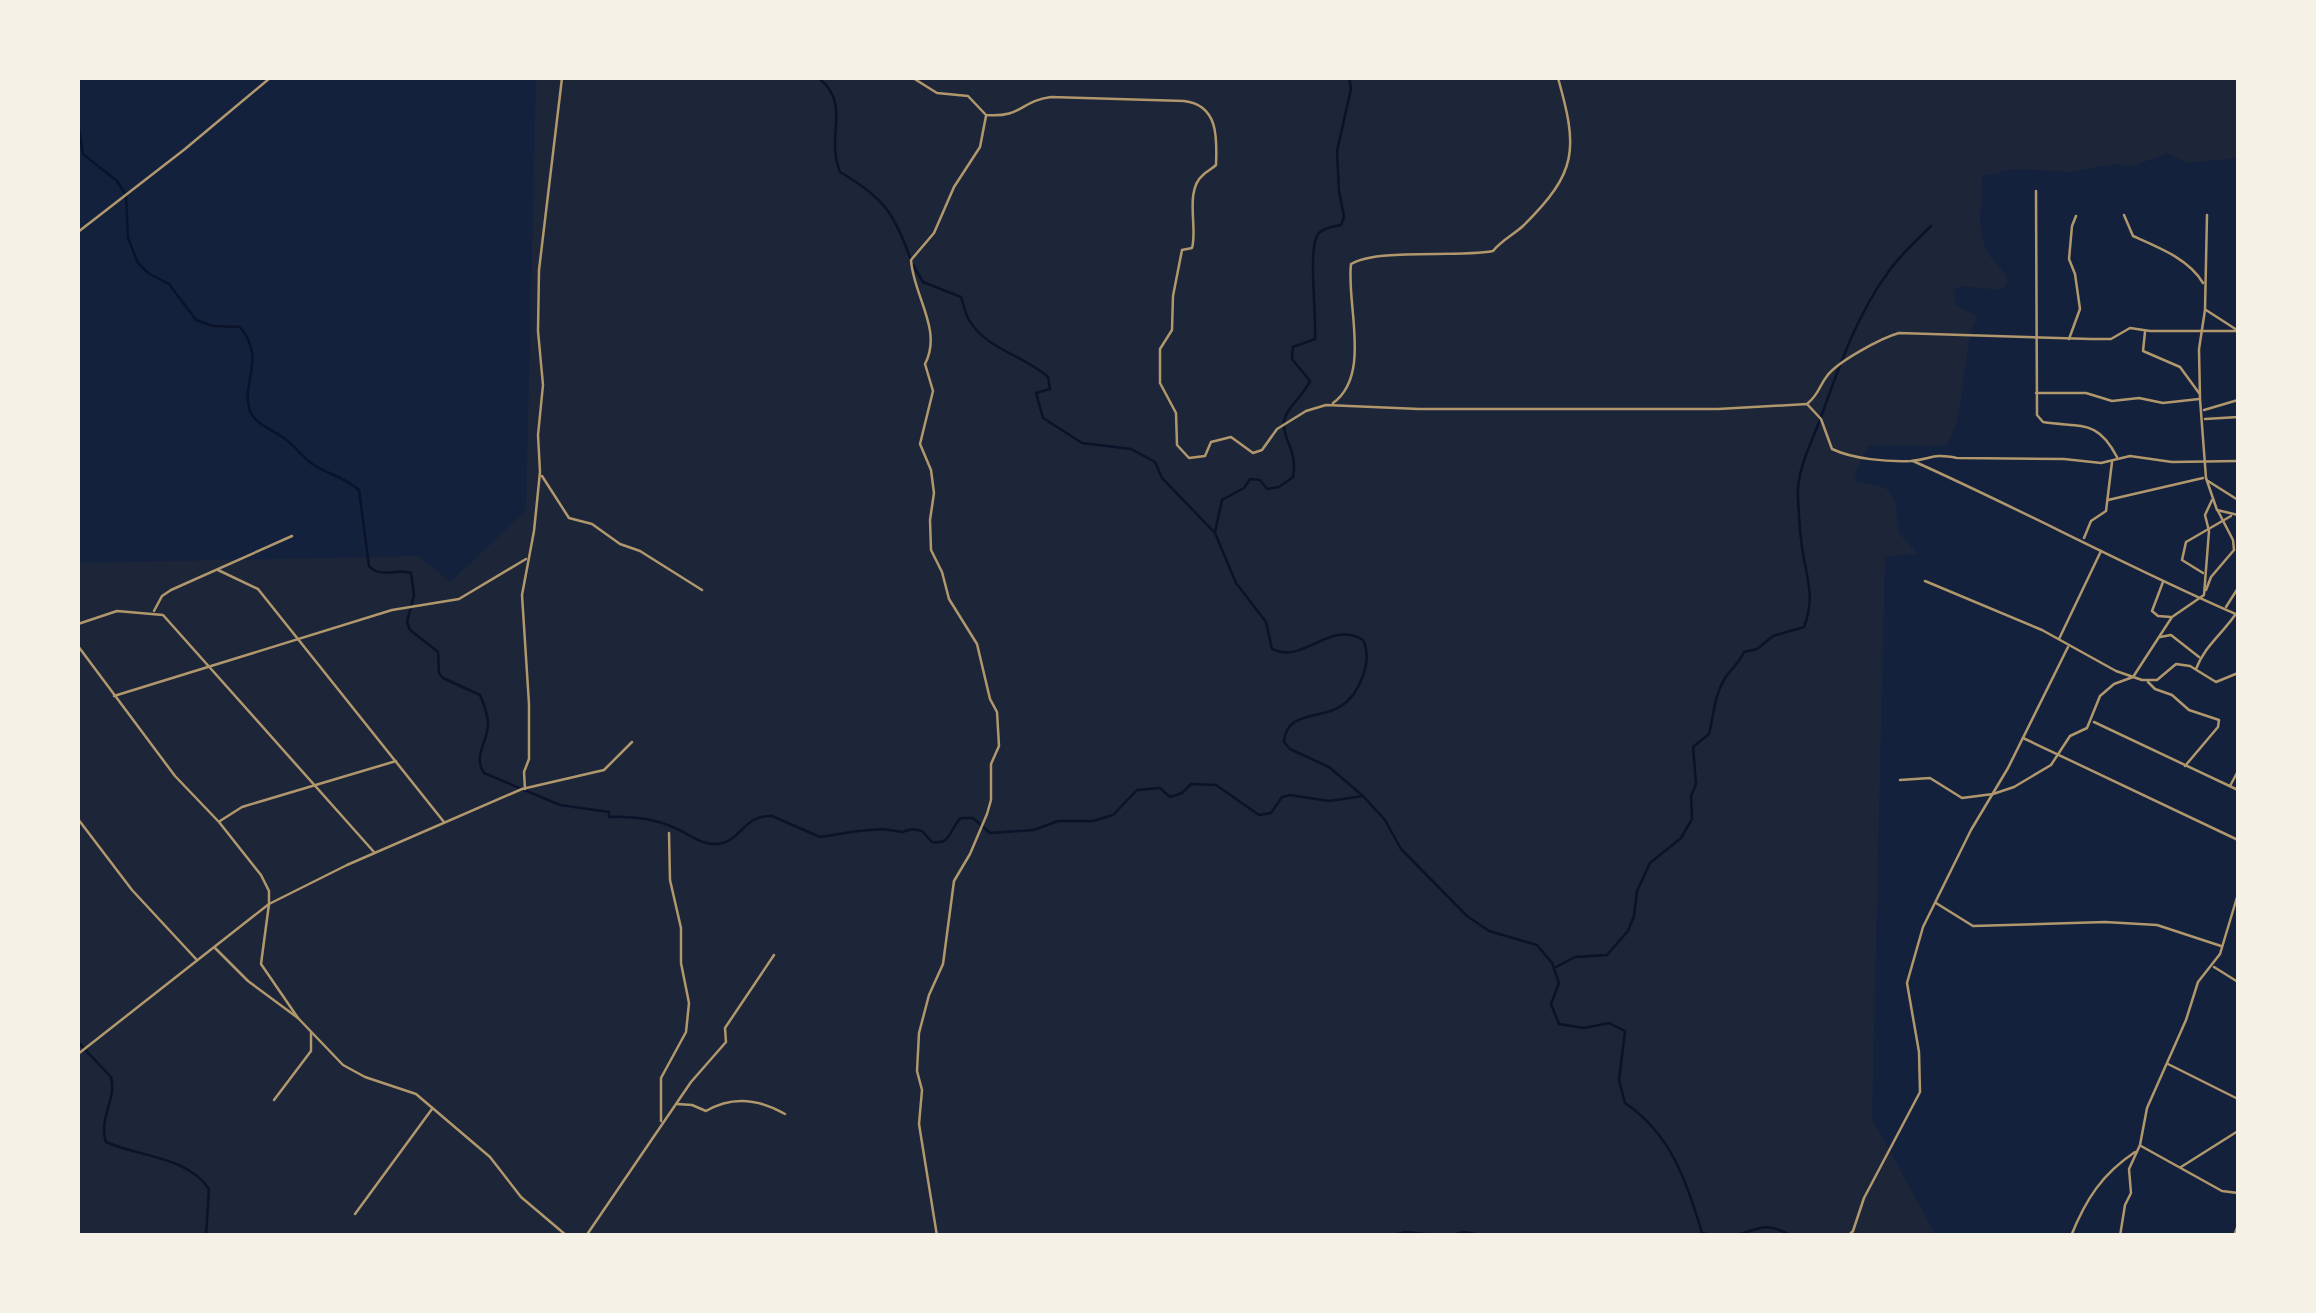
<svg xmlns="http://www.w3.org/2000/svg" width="2316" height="1313" viewBox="0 0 2316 1313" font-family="'Source Sans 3',sans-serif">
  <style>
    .green { fill: #1d2539 }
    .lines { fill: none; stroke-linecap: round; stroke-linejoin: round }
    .stream { stroke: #0b132b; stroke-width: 2.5 }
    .minor { stroke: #b1986c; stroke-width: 2.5 }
  </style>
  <rect width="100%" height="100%" fill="#14213d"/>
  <path class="green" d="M536,78H2238V158L2187,163L2168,153L2130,167L2114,164L2070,172L2015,169L1982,176C1983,202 1974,233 1990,256C1997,266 2004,269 2008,282L2001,290L1962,286L1954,290L1956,305L1977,316C1959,358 1969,409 1946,446L1868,445C1864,458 1855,468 1855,481L1886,488L1895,501L1899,533L1918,554L1885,556L1872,1119L1936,1235H78V563L419,556L450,582L526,511Z"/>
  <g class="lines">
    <g class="stream">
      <path d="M819,78C852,106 825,134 840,172C881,196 894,211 910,258"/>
      <path d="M78,122L83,154L117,181L126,195L128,238L138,263L148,273L169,284L196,320L213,326L240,327C267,359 240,383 250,411C255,424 271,429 281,436C293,443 300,455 311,463C326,474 345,477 359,490L369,566C381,579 396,568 411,573L414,595L407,622L410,630L438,652L439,673L443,678L480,695C484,704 487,713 488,722C489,742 472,755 484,773L560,805L609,812V817C630,816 652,818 673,827C688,833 700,845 717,844C742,842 742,815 772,816L820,837L858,831L883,829L902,832L913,829L922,831L932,842C952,845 949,829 961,818H973L990,833L1034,830L1058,821H1093L1113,815L1137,790L1160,788L1170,797L1182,793L1191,784L1216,785L1259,815L1271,813L1282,797L1290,795L1329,801L1363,796"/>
      <path d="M913,265L923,282L961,297C964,305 965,313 969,320C987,350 1024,355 1048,377L1050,389L1036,393L1043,418L1082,443L1131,449L1155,462L1162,478L1215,533L1236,583L1266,622L1272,649C1303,665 1330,619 1363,640C1373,660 1360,694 1341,706C1321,720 1286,710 1284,742L1290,749L1329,767L1363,796L1385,820L1401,849L1467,916L1489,931L1537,945L1552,963L1559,983L1551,1004L1559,1024L1584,1028L1609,1023L1625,1031L1619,1080L1625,1103C1671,1134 1687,1182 1702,1233L1716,1236"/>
      <path d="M1215,532L1222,500L1244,488L1250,479L1260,480L1267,489L1279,487L1293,477C1298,449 1282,440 1284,422C1286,408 1304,395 1310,381L1292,359L1293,347L1315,339C1317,317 1307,245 1319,233C1325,227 1334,227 1341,225L1344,217L1339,191L1337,151L1351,89L1349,78"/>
      <path d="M1556,967L1575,957L1607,955L1628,931L1634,916L1637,891L1650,863L1681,838L1692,819L1691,796L1696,784L1693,747L1709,734C1714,714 1714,696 1725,678C1732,668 1739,663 1744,652L1757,649L1773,636L1804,627C1814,601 1809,585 1804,559C1800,540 1799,518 1798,498C1796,470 1812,442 1821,417C1839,367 1857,314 1889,271C1901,254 1917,240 1931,226"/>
      <path d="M78,1042L111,1077C117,1100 98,1118 106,1142C139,1157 187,1156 209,1189L206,1236"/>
      <path d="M1390,1236L1405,1232L1445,1236"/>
      <path d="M1449,1236L1464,1232L1486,1236"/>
      <path d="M1735,1236C1760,1228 1767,1221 1791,1236"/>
    </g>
    <g class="minor">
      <path d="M913,78L937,93L968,96L986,115C1022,118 1020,101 1051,97L1184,101C1219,105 1217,139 1216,165C1212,169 1207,171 1203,175C1184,191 1198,228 1192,248L1182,250L1173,296L1172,330L1160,349V383L1176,413L1177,445L1189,458L1205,456L1211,442L1231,437L1253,453L1262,450L1277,429L1306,411L1326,405L1419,409H1718L1807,404L1821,419L1832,449C1853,459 1887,462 1911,461C1933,459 1931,453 1957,458L2064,459L2101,463L2130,456L2172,462L2238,461"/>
      <path d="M1096,78H1176"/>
      <path d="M2036,191L2037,415L2043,422C2080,428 2097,418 2117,457"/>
      <path d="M2124,215L2133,236C2158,247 2189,259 2203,283"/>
      <path d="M2207,215L2205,310L2199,349L2200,399L2206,478L2217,510L2238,515"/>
      <path d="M78,232L185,149L270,78"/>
      <path d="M2206,310L2237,330"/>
      <path d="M2145,332L2143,351L2180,367L2199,393"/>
      <path d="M2069,339L2080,309L2075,274L2069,259L2072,226L2076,216"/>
      <path d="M2036,393H2086L2112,401L2139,398L2163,403L2199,399"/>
      <path d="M1333,403C1372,375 1346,304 1351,264C1377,248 1456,258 1493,251C1502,240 1513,235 1523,226C1578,172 1578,149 1558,78"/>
      <path d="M1808,403C1819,394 1819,386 1827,376C1837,362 1881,338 1899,333L2091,339H2111L2130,328L2150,331H2238"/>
      <path d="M2204,410L2238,400"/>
      <path d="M2205,419L2238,417"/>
      <path d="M1913,461C2023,510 2129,568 2238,615"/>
      <path d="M542,476L569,518L592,524L620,544L640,551L702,590"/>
      <path d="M2208,481L2238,500"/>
      <path d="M2108,500L2203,478"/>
      <path d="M2084,538L2091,521L2106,511L2112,462"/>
      <path d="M218,570L258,589L444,822"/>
      <path d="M2203,573L2182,560L2186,542L2231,516"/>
      <path d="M1925,581L2042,630L2116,671L2142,680H2157L2176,664L2190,666L2216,682L2238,673"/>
      <path d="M2163,582L2152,611L2158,616L2171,617"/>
      <path d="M2206,590L2211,577L2234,550L2233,540L2218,511"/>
      <path d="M2226,607L2238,588"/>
      <path d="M154,611L162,596L171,590L292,536"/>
      <path d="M78,624L117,611L163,615L374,852"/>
      <path d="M2160,637L2171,635L2199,657"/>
      <path d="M2059,639L2101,551"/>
      <path d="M78,646L175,776L219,822L261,875L269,891V904L78,1054"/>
      <path d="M2196,669C2204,647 2222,634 2235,615"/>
      <path d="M2148,682L2155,689L2172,695L2189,710L2219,720L2218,727L2185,766"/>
      <path d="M114,696L392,610L459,599L526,559"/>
      <path d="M2094,722L2238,790"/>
      <path d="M2023,738L2238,840"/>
      <path d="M1900,780L1930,778L1962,798L1993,794L2014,787L2051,765L2070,736L2087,728L2100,696L2114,684L2133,677L2172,617L2204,595L2209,531L2205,515L2212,500"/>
      <path d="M2230,786L2238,771"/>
      <path d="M525,789L524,772L529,759V704L522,595L534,531L540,472L538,435L543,385L538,331L539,270L562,78"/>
      <path d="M78,819L132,890L196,959"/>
      <path d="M220,821L242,807L396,761"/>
      <path d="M1936,903L1973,926L2105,922L2157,925L2221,946"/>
      <path d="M215,948L248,981L298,1018L343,1065L365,1077L416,1094L490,1157L521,1197L567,1236"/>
      <path d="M2214,967L2238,982"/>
      <path d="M298,1018L261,964L269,904L347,865L522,789L604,770L632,742"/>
      <path d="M2168,1064L2238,1099"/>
      <path d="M274,1100L311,1051V1033"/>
      <path d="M677,1104L692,1105L706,1111C733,1095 759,1099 785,1114"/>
      <path d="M661,1121V1078L686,1032L689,1003L681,963V928L670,880L669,833"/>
      <path d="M2141,1146L2222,1191L2238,1193"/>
      <path d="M2181,1167L2238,1131"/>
      <path d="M355,1214L432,1109"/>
      <path d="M586,1236L691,1082L726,1042L725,1028L774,955"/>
      <path d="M937,1236L919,1124L922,1090L917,1071L919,1033L929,995L943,964L954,881L970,854L987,814L991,800V764L999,746L997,712L990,699L977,644L949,599L942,572L931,550L930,520L934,493L931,470L920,444L933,391L925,364C943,330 913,295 911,260L934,233L954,187L980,147L986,116"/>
      <path d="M1848,1236L1853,1231L1864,1198L1920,1092L1919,1052L1907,983L1923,927L1971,830L2008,768L2068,647"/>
      <path d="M2071,1236C2086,1199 2102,1174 2135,1152"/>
      <path d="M2120,1236L2125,1205L2131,1193L2129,1169L2140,1145L2147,1108L2186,1020L2198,982L2220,954L2238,894"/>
      <path d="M2234,1236L2238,1225"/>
    </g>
  </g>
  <rect width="2316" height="1313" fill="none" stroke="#f6f1e7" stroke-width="160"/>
</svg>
